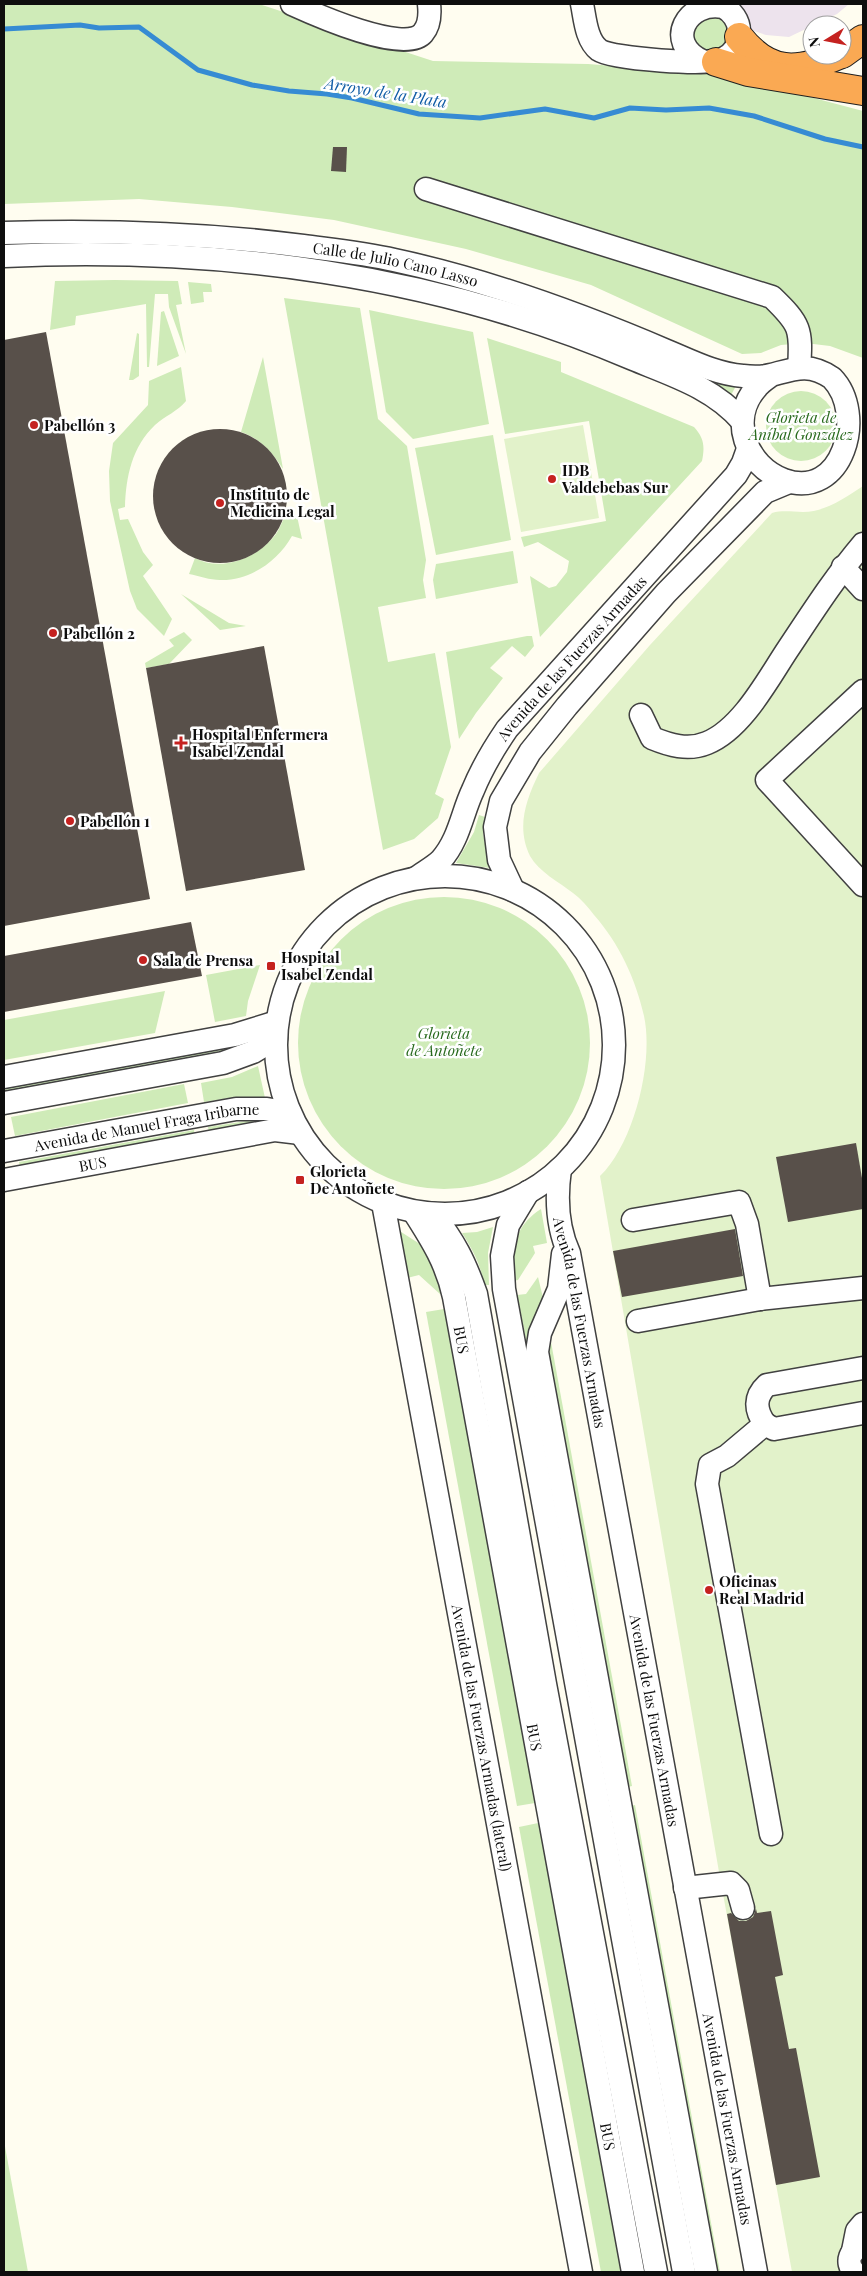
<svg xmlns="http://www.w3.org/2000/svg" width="867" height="2276" viewBox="0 0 867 2276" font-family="'Playfair Display',serif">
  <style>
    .industrial { fill: #ede3ed }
    .green { fill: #cfebb8 }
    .pitch { fill: #e2f2ca }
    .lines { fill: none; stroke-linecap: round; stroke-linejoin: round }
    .stream { stroke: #368bd3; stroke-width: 5 }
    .building { fill: #58504a }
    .minor-casing { stroke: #414141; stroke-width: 25 }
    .highway-casing { stroke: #1f1f1f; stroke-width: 30 }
    .minor { stroke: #fff; stroke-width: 22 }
    .highway { stroke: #faa953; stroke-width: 28 }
    .poi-dot { fill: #c52220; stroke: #fff; stroke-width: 2 }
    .labels { text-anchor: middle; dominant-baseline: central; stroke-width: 5; stroke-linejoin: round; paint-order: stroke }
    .street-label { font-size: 15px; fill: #0e0e0e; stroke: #fff }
    .park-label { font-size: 15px; font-style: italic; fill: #27691c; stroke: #fff }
    .poi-label { font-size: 15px; font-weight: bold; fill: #0e0e0e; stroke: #fff; text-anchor: start }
    .water-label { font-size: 16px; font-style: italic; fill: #125da6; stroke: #fff }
  </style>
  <rect width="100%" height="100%" fill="#fffdf0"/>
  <path class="industrial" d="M733,4H849L837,14L789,37L766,35L751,30L739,7Z"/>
  <g class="green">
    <path d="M4,4H259L433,61L588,64L727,75L863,111V358L830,346L805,343L781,345L761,353L742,354L591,285L466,249L334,220L232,207L139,199L4,204Z"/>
    <path d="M701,14L725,18L730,37L723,48L704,51L693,43L692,24Z"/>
    <path d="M115,280L178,281L182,304L176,305L186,354L169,307L168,294H155L149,367H147L146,304L76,316L75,325L50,330L55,281Z"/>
    <path d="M188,282L211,284L212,292H203L204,302L191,304Z"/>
    <path d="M284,298L360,308L378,419L407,446L426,560L423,580L426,598L378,607L388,662L435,653L451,747L435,794L444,799L438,818L414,839L383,850Z"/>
    <path d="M369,310L473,332L489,424L413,439L386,412Z"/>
    <path d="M164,311L179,356L157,366L161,312Z"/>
    <path d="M137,333L139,334V376L133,380H129Z"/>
    <path d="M487,338L561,362V372L694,427C704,438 705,446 702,461L540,637L530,576L549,588L556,586L567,572L569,561L538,542L524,547L521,537L606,521L589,421L505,434Z"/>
    <path d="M263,357L283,469C272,452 261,439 241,432Z"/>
    <path d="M181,367L186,401C178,411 165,416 155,425C132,447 126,476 125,507L118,509L120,520L128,519L143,552L153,565L143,576L172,619L164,636L137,609L130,591L110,501L109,471L113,443L148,405L149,381Z"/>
    <path d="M683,368L737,384L730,397Z"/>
    <circle cx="801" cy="426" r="35"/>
    <path d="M493,435L511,540L436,555L415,448Z"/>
    <path d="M286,513L297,516L302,539L292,536C278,561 250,581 220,580C210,580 199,576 189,574L195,558C222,573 259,557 276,534C280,528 283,520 286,513Z"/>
    <path d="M513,551L518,583L436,599L433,580L436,564Z"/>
    <path d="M181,594L229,623L246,626L220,630Z"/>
    <path d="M184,632L192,640L169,664L146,668L145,663L174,646L169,640Z"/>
    <path d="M527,636H532L534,646L525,657L512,646L490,668L503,678L476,713L459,739L446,652Z"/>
    <path d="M479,815L485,817L483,834L490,868L456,863L474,832Z"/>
    <circle cx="444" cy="1043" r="146"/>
    <path d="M260,965L248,1001L246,1016L215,1022L206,975Z"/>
    <path d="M165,991L155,1033L4,1060V1020Z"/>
    <path d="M255,1035L232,1049L6,1091L4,1082Z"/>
    <path d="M258,1066L265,1098L236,1097L204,1102L201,1083L232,1077Z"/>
    <path d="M184,1084L188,1103L15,1136L11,1117Z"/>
    <path d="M253,1120L272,1125L210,1137L208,1127Z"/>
    <path d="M194,1130L195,1139L21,1172L19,1162Z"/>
    <path d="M541,1209L547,1243L533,1246L535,1253L518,1280L514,1281C510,1252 514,1226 541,1209Z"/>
    <path d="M493,1227L488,1253L489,1285H484C481,1265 473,1250 462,1233L477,1232Z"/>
    <path d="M398,1230L423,1246L446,1293L440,1294L419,1275L407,1278Z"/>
    <path d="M538,1277L545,1306L529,1355L517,1295L526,1294Z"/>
    <path d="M450,1308L541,1802L517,1806L426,1312Z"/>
    <path d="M549,1331L632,1786L623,1788L542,1345Z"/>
    <path d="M635,1805L720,2272H711L626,1807Z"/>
    <path d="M543,1822L626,2272H601L519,1827Z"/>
    <path d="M4,2141L28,2272H4Z"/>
  </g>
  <g class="pitch">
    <path d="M583,425L599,518L521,532L504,439Z"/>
    <path d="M863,486V2272H792L719,1872L600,1176C634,1143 654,1062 644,1016C636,980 619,943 594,915C588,907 581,899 573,893C559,882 539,872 530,856C516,827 526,800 539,773L650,645L772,513C783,510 792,512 803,512C825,512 845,498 863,486Z"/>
  </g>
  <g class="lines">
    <path class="stream" d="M4,29L80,25L99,28L139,27L198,70L252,85L289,91L327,94L352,98L419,114L480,118L545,109L594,118L630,108L666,110L709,108L754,116L825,139L863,147"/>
  </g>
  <g class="building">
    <path d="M333,147H347L346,172L331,171Z"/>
    <path d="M46,332L150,899L4,926V340Z"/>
    <circle cx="220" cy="496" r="67"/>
    <path d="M264,646L305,870L186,891L146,668Z"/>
    <path d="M191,922L202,976L4,1012V956Z"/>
    <path d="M856,1143L863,1184V1209L788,1222L776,1157Z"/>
    <path d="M735,1229L743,1276L622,1297L613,1251Z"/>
    <path d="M756,1909L757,1913L771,1911L783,1975L775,1977L789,2049L796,2048L820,2177L776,2185L727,1914L731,1913L739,1921H746L753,1917Z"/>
  </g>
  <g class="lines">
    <defs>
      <g id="minor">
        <path d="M292,4C314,14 405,55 423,33C430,25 430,13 429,4"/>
        <path d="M582,4C585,18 586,40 599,50C612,59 709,66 723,59C734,54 740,43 739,31C739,21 732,11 723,7C688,0 663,42 702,61"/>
        <path d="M426,189L772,297C800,324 802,329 799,368"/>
        <path id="s1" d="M4,233C104,230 203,233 303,246C333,250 364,253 394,260C488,280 578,313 667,351C691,361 716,374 743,376C751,377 763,377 771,375C794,369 809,362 832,378C867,414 843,501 784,480C746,466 728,419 757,387C760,383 766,379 770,376"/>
        <path d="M4,256C217,246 435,274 633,359C672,375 714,388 742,421"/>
        <path d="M843,567L863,589"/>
        <path d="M863,691L767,780L863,885"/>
        <path d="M641,715L652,738C669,745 688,751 707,743C742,729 768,679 788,649C812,613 835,577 863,544"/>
        <circle cx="445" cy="1045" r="169"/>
        <path id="s2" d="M416,878C424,872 434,867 441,860C459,840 462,813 473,790C482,768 494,748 507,729L736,475L743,463L748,449"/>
        <path d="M513,890L499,860L495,827L501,801L530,752L567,706L666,593L765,492L789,482"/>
        <path d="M4,1077L235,1035L277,1022"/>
        <path d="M4,1103L223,1063L253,1052L276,1038"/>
        <path id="s3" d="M4,1151L236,1109H267L290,1113"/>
        <path id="s4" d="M560,1169C556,1197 557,1227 569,1253L756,2272"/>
        <path id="s5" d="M4,1180L275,1130L300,1133"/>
        <path d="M528,1192L508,1225L502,1256L504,1289L684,2272"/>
        <path id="s6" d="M383,1203L581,2272"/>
        <path id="s7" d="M414,1212C432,1240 447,1264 454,1297L633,2272"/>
        <path d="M433,1214C455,1243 464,1260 476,1294L545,1684L656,2272"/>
        <path d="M633,1220L739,1202L747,1224L760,1299L863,1288"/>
        <path d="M563,1254L559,1289L540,1333L537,1352L706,2272"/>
        <path d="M638,1321L760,1299"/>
        <path d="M765,1424C755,1410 754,1397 767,1385L863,1368"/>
        <path d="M771,1834L707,1484L710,1465L727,1456L765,1424L774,1429L863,1413"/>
        <path d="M685,1888L731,1883L738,1890L743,1908"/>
        <path d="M853,2251L857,2231L863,2224"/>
        <path d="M854,2272C845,2262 850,2249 863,2247"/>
      </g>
      <g id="highway">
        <path d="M739,37C769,75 797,73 839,55"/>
        <path d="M842,54L863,39"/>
        <path d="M716,62L748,72L863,91"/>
      </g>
    </defs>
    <use href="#minor" class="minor-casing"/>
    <use href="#highway" class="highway-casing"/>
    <use href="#minor" class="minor"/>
    <use href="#highway" class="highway"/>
  </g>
  <g class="poi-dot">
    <circle cx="34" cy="425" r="5"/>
    <circle cx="552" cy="479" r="5"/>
    <circle cx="220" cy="503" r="5"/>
    <circle cx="53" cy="633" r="5"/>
    <path d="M178.5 735.5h5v5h5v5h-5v5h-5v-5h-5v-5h5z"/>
    <circle cx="70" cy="821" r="5"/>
    <circle cx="143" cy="960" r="5"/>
    <rect x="266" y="961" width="10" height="10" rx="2.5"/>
    <rect x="295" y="1175" width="10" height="10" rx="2.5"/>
    <circle cx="709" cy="1590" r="5"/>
  </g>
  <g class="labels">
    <g class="street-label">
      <text stroke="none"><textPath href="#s1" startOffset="394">Calle de Julio Cano Lasso</textPath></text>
      <text stroke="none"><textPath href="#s2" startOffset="274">Avenida de las Fuerzas Armadas</textPath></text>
      <text stroke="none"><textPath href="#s3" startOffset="145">Avenida de Manuel Fraga Iribarne</textPath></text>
      <text stroke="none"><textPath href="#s5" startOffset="90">BUS</textPath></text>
      <text stroke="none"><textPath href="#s4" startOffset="156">Avenida de las Fuerzas Armadas</textPath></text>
      <text stroke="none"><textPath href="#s7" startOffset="138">BUS</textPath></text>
      <text stroke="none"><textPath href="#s4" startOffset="561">Avenida de las Fuerzas Armadas</textPath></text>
      <text stroke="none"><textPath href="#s6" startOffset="544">Avenida de las Fuerzas Armadas (lateral)</textPath></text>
      <text stroke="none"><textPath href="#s7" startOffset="542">BUS</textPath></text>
      <text stroke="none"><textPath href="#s4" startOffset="966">Avenida de las Fuerzas Armadas</textPath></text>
      <text stroke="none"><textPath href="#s7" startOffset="948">BUS</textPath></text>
    </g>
    <g class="park-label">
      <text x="801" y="417">Glorieta de<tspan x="801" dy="17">Aníbal González</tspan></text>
      <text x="444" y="1033">Glorieta<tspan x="444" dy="17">de Antoñete</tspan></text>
    </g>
    <g class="poi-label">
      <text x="44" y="425">Pabellón 3</text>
      <text x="562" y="470">IDB<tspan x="562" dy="17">Valdebebas Sur</tspan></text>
      <text x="230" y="494">Instituto de<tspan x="230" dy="17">Medicina Legal</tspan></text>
      <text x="63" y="633">Pabellón 2</text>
      <text x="192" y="734">Hospital Enfermera<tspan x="192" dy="17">Isabel Zendal</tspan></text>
      <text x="80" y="821">Pabellón 1</text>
      <text x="281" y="957">Hospital<tspan x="281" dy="17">Isabel Zendal</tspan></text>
      <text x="153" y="960">Sala de Prensa</text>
      <text x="310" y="1171">Glorieta<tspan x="310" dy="17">De Antoñete</tspan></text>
      <text x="719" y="1581">Oficinas<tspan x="719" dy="17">Real Madrid</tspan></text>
    </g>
    <g class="water-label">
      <text transform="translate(386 92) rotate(9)">Arroyo de la Plata</text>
    </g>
  </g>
  <rect width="867" height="2276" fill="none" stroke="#0e0e0e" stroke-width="10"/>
  <g transform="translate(827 40) rotate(260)"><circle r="24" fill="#ffffff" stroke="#9f9f9f"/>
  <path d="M0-4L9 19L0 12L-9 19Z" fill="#c52220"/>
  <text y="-8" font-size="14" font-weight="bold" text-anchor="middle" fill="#0e0e0e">N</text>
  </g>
</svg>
